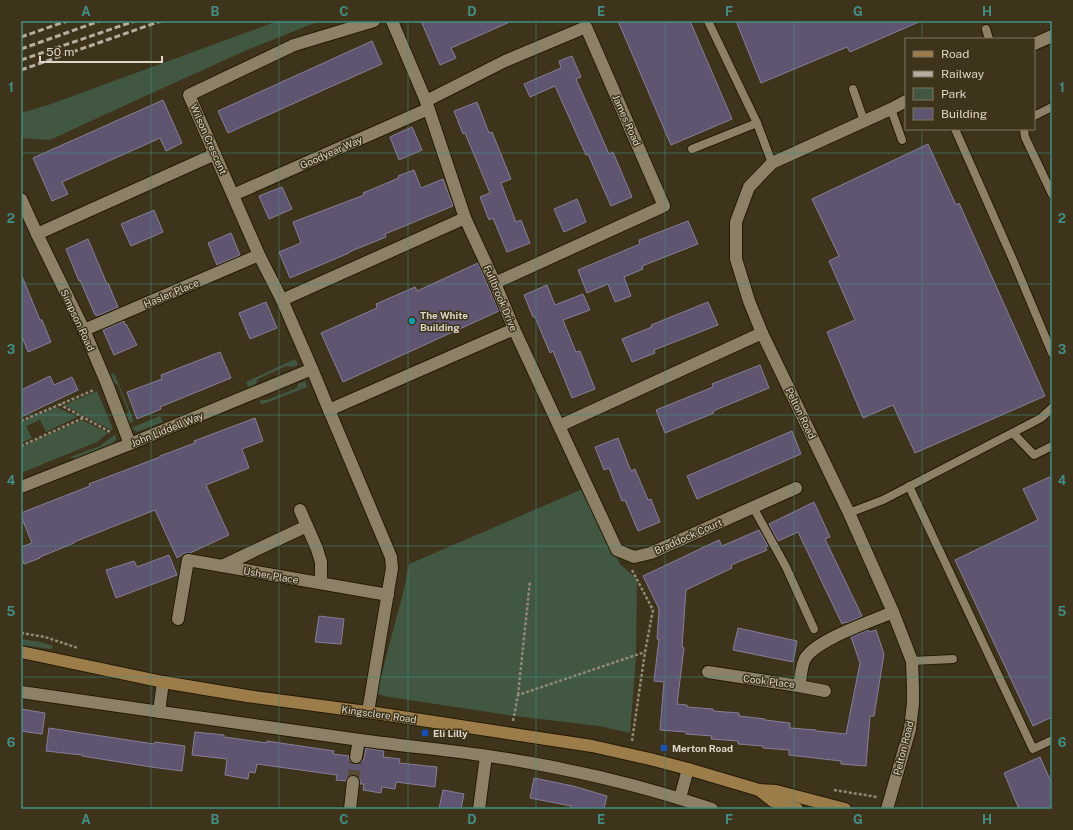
<svg xmlns="http://www.w3.org/2000/svg" width="1073" height="830" viewBox="0 0 1073 830" font-family="'Public Sans',sans-serif">
  <style>
    .green { fill: #415742 }
    .building { fill: #5f5571; stroke: #877e98 }
    .lines { fill: none; stroke-linecap: round; stroke-linejoin: round }
    .street-tunnel { stroke: #564c36; stroke-width: 12; stroke-dasharray: 12 6; stroke-linecap: butt }
    .lane-casing { stroke: #251b04; stroke-width: 10 }
    .street-casing { stroke: #251b04; stroke-width: 14 }
    .secondary-casing { stroke: #251b04; stroke-width: 14 }
    .path { stroke: #918976; stroke-width: 2.5; stroke-dasharray: 3 2; stroke-linecap: butt }
    .lane { stroke: #8c8066; stroke-width: 8 }
    .street { stroke: #8c8066; stroke-width: 12 }
    .secondary { stroke: #9c7d4a; stroke-width: 12 }
    .rail { stroke: #b5ae9e; stroke-width: 3; stroke-dasharray: 6 3; stroke-linecap: butt }
    .grid { fill: none; stroke: #428e85; stroke-width: 1; stroke-opacity: 0.55 }
    .culture-dot { fill: #0f9aa8; stroke: #3e341c; stroke-width: 1.5 }
    .transit-dot { fill: #1a4fb4; stroke: #3e341c; stroke-width: 1.5 }
    .labels { text-anchor: middle; dominant-baseline: central; stroke-width: 3; stroke-linejoin: round; paint-order: stroke }
    .street-label { font-size: 10px; fill: #ddd6c9; stroke: #3e341c }
    .poi-label { font-size: 10px; font-weight: bold; fill: #ddd6c9; stroke: #3e341c; text-anchor: start }
    .neatline { fill: none; stroke: #428e85; stroke-width: 1.5 }
    .grid-label { font-size: 13px; text-anchor: middle; font-weight: bold; fill: #428e85 }
  </style>
  <rect width="100%" height="100%" fill="#3e341c"/>
  <g class="green">
    <path d="M278,21H321L312,24L247,50L143,97L50,140L21,138V113L48,105Z"/>
    <path d="M295,359L298,365L292,367L286,366L258,379L256,384L248,387L246,382Z"/>
    <path d="M114,373L134,421L128,424L126,419L128,411L118,385L112,382L109,376Z"/>
    <path d="M305,381L307,387L261,405L260,400H267L297,388L298,384Z"/>
    <path d="M97,391L113,429L111,430L64,405Z"/>
    <path d="M57,407L77,417L46,432L40,420L26,426L32,438L21,443V422Z"/>
    <path d="M160,416L163,422L137,432L131,428Z"/>
    <path d="M82,420L108,433L97,442L21,473V447Z"/>
    <path d="M116,435V440L111,445L77,460L70,457L100,446L113,436Z"/>
    <path d="M585,488L620,564L637,579L636,655L630,733L599,726L515,716L383,696V695L377,694L380,680L405,585L409,564Z"/>
    <path d="M21,639L41,642L53,646L51,649L21,645Z"/>
  </g>
  <g class="building">
    <path d="M421,21H512L451,48L456,58L440,65Z"/>
    <path d="M618,21H690L732,119L671,145Z"/>
    <path d="M736,21H921L850,52L847,47L761,83Z"/>
    <path d="M372,41L382,64L339,83L228,133L218,111Z"/>
    <path d="M572,56L581,77L576,79L609,154L613,152L632,197L611,206L588,154L586,155L555,86L530,97L524,84L561,68L559,61Z"/>
    <path d="M163,100L182,143L166,151L160,138L62,182L68,194L52,201L33,158Z"/>
    <path d="M477,102L489,133L492,132L511,179L501,183L516,222L521,220L530,243L507,252L493,218L489,220L480,197L490,193L465,133L463,134L454,111Z"/>
    <path d="M412,127L422,150L399,160L390,137Z"/>
    <path d="M928,144L956,205L959,203L1045,396L915,453L893,405L863,418L827,332L855,320L829,261L839,256L812,199Z"/>
    <path d="M414,170L421,188L443,179L453,206L385,234L386,237L349,252V253L290,278L279,252L301,243L293,222L364,195L363,193L399,178L398,176Z"/>
    <path d="M282,187L292,209L269,219L259,196Z"/>
    <path d="M577,199L586,222L564,232L554,209Z"/>
    <path d="M154,210L163,232L131,246L121,224Z"/>
    <path d="M688,221L698,244L642,266L643,269L624,277L631,296L615,302L608,284L587,293L578,270L640,244L639,240Z"/>
    <path d="M231,233L240,255L217,265L208,243Z"/>
    <path d="M88,239L107,284L108,283L118,307L97,316L96,315H95L80,280L79,281L66,249Z"/>
    <path d="M478,263L499,311L343,382L321,333L377,308L376,304L415,287L417,291Z"/>
    <path d="M21,274L40,320H42L51,342L28,352L21,334Z"/>
    <path d="M547,285L555,305L583,294L590,310L563,320L576,352L580,351L595,389L572,398L553,351L550,353L535,317H533L524,295Z"/>
    <path d="M266,302L277,328L250,339L239,313Z"/>
    <path d="M708,302L718,325L654,350L655,353L632,362L622,339L652,327L651,325Z"/>
    <path d="M124,321L125,325L126,324L137,345L114,355L103,330Z"/>
    <path d="M220,352L231,378L160,407L161,409L137,419L127,392L162,379L161,375Z"/>
    <path d="M760,365L769,388L713,411L714,413L665,433L656,410L713,387L712,384Z"/>
    <path d="M50,376L54,385L72,377L78,390L21,417V390Z"/>
    <path d="M255,418L263,441L242,449L249,468L206,485L229,535L190,553H185L177,558L155,510L74,542V543L40,557V558L24,564L21,556V547L32,543L21,516V513L90,486L89,484L160,457V456L195,443L194,441Z"/>
    <path d="M792,431L801,454L697,499L687,476Z"/>
    <path d="M618,438L631,471L635,469L648,500L651,499L660,522L638,531L625,500L622,501L609,468L604,470L595,447Z"/>
    <path d="M1052,476V717L1033,726L955,560L1038,520L1023,489Z"/>
    <path d="M814,502L830,537L825,539L862,616L847,623L846,622L842,624L798,532L778,541L769,524Z"/>
    <path d="M759,530L768,546L765,547L767,550L731,565L732,568L686,590L682,647L684,648L677,704L687,705V707L713,709V711L739,713V716L765,719V720L790,723V728L816,730V731L846,734L860,663L851,637L868,630L870,632L876,630L884,654L874,716H870L866,766L841,764V761L789,755V750L763,748V746L738,744V741L711,739L712,736L686,734V732L660,730L664,682L654,681L659,639H657L659,609L643,576L719,540L722,546Z"/>
    <path d="M169,555L177,575L116,598L106,570L134,561L137,567Z"/>
    <path d="M319,616L344,619L341,644L315,642Z"/>
    <path d="M738,628L797,641L793,662L733,650Z"/>
    <path d="M21,709L45,713L42,734L21,731Z"/>
    <path d="M49,728L154,744L155,742L185,746L182,771L151,767L82,756V755L46,751Z"/>
    <path d="M195,732L224,735V737L267,743V741L334,751L333,754L349,756V760L351,762L355,764H359L364,759L366,748L384,751L383,757L400,759L399,763L437,767L435,787L396,782L395,789L382,787L381,793L363,790L364,784H360V779L358,776L354,775H350L347,778L346,781L336,780L337,775L257,764L255,773L249,772L248,779L225,775L227,759L192,755Z"/>
    <path d="M1040,757L1052,784V809H1019L1004,773Z"/>
    <path d="M534,778L573,786L607,796L604,809H571V806L530,798Z"/>
    <path d="M443,790L464,794L461,809H439Z"/>
  </g>
  <g class="lines">
    <path class="street-tunnel" d="M353,782L356,757"/>
    <defs>
      <g id="lane">
        <path d="M708,21L757,123L772,163"/>
        <path d="M986,29L989,39"/>
        <path d="M853,89L864,121"/>
        <path d="M891,109L902,140"/>
        <path d="M1034,116L1052,107"/>
        <path d="M955,129L1013,260L1052,353"/>
        <path d="M1024,129L1025,137L1052,194"/>
        <path d="M692,149L757,123"/>
        <path d="M1013,433L1034,455L1052,446"/>
        <path d="M909,486L1033,749L1052,740"/>
        <path d="M753,507L786,567L814,629"/>
        <path d="M849,513L883,500L1041,418L1052,408"/>
        <path d="M912,661L953,659"/>
      </g>
      <g id="street">
        <path d="M374,21L294,45L189,95L259,255L282,300L312,369L329,410L514,329"/>
        <path d="M392,21L426,101L465,218L495,283L514,329L559,426L762,333"/>
        <path d="M1034,44L1052,36"/>
        <path d="M426,101L505,61L586,27L664,206L495,283"/>
        <path d="M233,195L428,109"/>
        <path d="M21,199L37,234L84,330L107,384L130,444"/>
        <path d="M37,234L215,154"/>
        <path d="M282,300L465,218"/>
        <path d="M84,330L259,255"/>
        <path d="M329,410L391,557L392,568L368,712"/>
        <path d="M559,426L617,550L634,557L651,553L796,488"/>
        <path d="M21,487L130,444L312,369"/>
        <path d="M300,510L317,549L321,562V583"/>
        <path d="M222,566L307,526"/>
        <path d="M178,619L188,560L388,595"/>
        <path d="M708,672L799,686C801,678 801,669 804,661C811,641 873,621 893,612"/>
        <path d="M799,686L825,691"/>
        <path d="M21,692C134,708 247,725 360,740C417,748 475,752 531,763C593,774 653,789 712,809"/>
        <path d="M159,712L163,682"/>
        <path d="M356,757L359,740"/>
        <path d="M680,798L688,769"/>
        <path d="M350,809L353,782"/>
        <path d="M479,809L486,756"/>
        <path d="M887,809L910,729L913,703V688L912,661L893,612L849,513L762,333L749,301L736,259V222L749,187L772,163L891,109L906,101"/>
      </g>
      <g id="secondary">
        <path d="M21,652L163,682L247,696L382,714L592,746L650,759L688,769L759,790L776,791L845,809"/>
        <path d="M759,790L773,801L797,809"/>
      </g>
    </defs>
    <use href="#lane" class="lane-casing"/>
    <use href="#street" class="street-casing"/>
    <use href="#secondary" class="secondary-casing"/>
    <g class="path">
      <path d="M59,404L110,432"/>
      <path d="M21,421L94,390"/>
      <path d="M21,446L83,418"/>
      <path d="M632,570L653,610L645,652L632,741"/>
      <path d="M21,633L45,637L78,648"/>
      <path d="M518,695L530,581"/>
      <path d="M513,721L518,695L645,652"/>
      <path d="M834,790L877,797"/>
    </g>
    <use href="#lane" class="lane"/>
    <use href="#street" class="street"/>
    <use href="#secondary" class="secondary"/>
    <g class="rail">
      <path d="M21,37L67,21"/>
      <path d="M21,49L100,21"/>
      <path d="M21,60L135,21"/>
      <path d="M21,70L161,21"/>
    </g>
  </g>
  <path class="grid" d="M151,21V809M279,21V809M408,21V809M536,21V809M665,21V809M794,21V809M922,21V39M922,129V809M21,153H1052M21,284H1052M21,415H1052M21,546H1052M21,677H1052"/>
  <circle class="culture-dot" cx="412" cy="321" r="4"/>
  <g class="transit-dot">
    <rect x="421" y="729" width="8" height="8" rx="2"/>
    <rect x="660" y="744" width="8" height="8" rx="2"/>
  </g>
  <g class="labels">
    <g class="street-label">
      <text transform="translate(627 120) rotate(66)">James Road</text>
      <text transform="translate(209 139) rotate(66)">Wilson Crescent</text>
      <text transform="translate(331 152) rotate(-24)">Goodyear Way</text>
      <text transform="translate(171 293) rotate(-23)">Hasler Place</text>
      <text transform="translate(501 298) rotate(67)">Fullbrook Drive</text>
      <text transform="translate(78 320) rotate(65)">Simpson Road</text>
      <text transform="translate(801 413) rotate(64)">Pelton Road</text>
      <text transform="translate(167 429) rotate(-22)">John Liddell Way</text>
      <text transform="translate(688 536) rotate(-24)">Braddock Court</text>
      <text transform="translate(271 575) rotate(10)">Usher Place</text>
      <text transform="translate(769 681) rotate(7)">Cook Place</text>
      <text transform="translate(379 714) rotate(8)">Kingsclere Road</text>
      <text transform="translate(903 748) rotate(-76)">Pelton Road</text>
    </g>
    <g class="poi-label">
      <text x="420" y="315">The White<tspan x="420" dy="12">Building</tspan></text>
      <text x="433" y="733">Eli Lilly</text>
      <text x="672" y="748">Merton Road</text>
    </g>
  </g>
  <rect width="1073" height="830" fill="none" stroke="#3e341c" stroke-width="44"/>
  <rect x="905" y="38" width="130" height="92" fill="#3e341c" stroke="#7e7561"/>
  <rect x="913" y="51" width="20" height="6" fill="#9c7d4a" stroke="#7e7561"/>
  <text x="941" y="58" font-size="12" fill="#ddd6c9">Road</text>
  <rect x="913" y="71" width="20" height="6" fill="#b5ae9e" stroke="#7e7561"/>
  <text x="941" y="78" font-size="12" fill="#ddd6c9">Railway</text>
  <rect x="913" y="88" width="20" height="12" fill="#415742" stroke="#7e7561"/>
  <text x="941" y="98" font-size="12" fill="#ddd6c9">Park</text>
  <rect x="913" y="108" width="20" height="12" fill="#5f5571" stroke="#7e7561"/>
  <text x="941" y="118" font-size="12" fill="#ddd6c9">Building</text>
  <path d="M40 56v6h122v-6" fill="none" stroke="#ddd6c9" stroke-width="2"/>
  <text x="46" y="56" font-size="12" fill="#ddd6c9" stroke="#3e341c" stroke-width="3" paint-order="stroke">50 m</text>
  <rect x="22" y="22" width="1029" height="786" class="neatline"/>
  <g class="grid-label">
    <text x="86" y="16">A</text>
    <text x="215" y="16">B</text>
    <text x="344" y="16">C</text>
    <text x="472" y="16">D</text>
    <text x="601" y="16">E</text>
    <text x="729" y="16">F</text>
    <text x="858" y="16">G</text>
    <text x="987" y="16">H</text>
    <text x="11" y="92">1</text>
    <text x="1062" y="92">1</text>
    <text x="11" y="223">2</text>
    <text x="1062" y="223">2</text>
    <text x="11" y="354">3</text>
    <text x="1062" y="354">3</text>
    <text x="11" y="485">4</text>
    <text x="1062" y="485">4</text>
    <text x="11" y="616">5</text>
    <text x="1062" y="616">5</text>
    <text x="11" y="747">6</text>
    <text x="1062" y="747">6</text>
    <text x="86" y="824">A</text>
    <text x="215" y="824">B</text>
    <text x="344" y="824">C</text>
    <text x="472" y="824">D</text>
    <text x="601" y="824">E</text>
    <text x="729" y="824">F</text>
    <text x="858" y="824">G</text>
    <text x="987" y="824">H</text>
  </g>
</svg>
